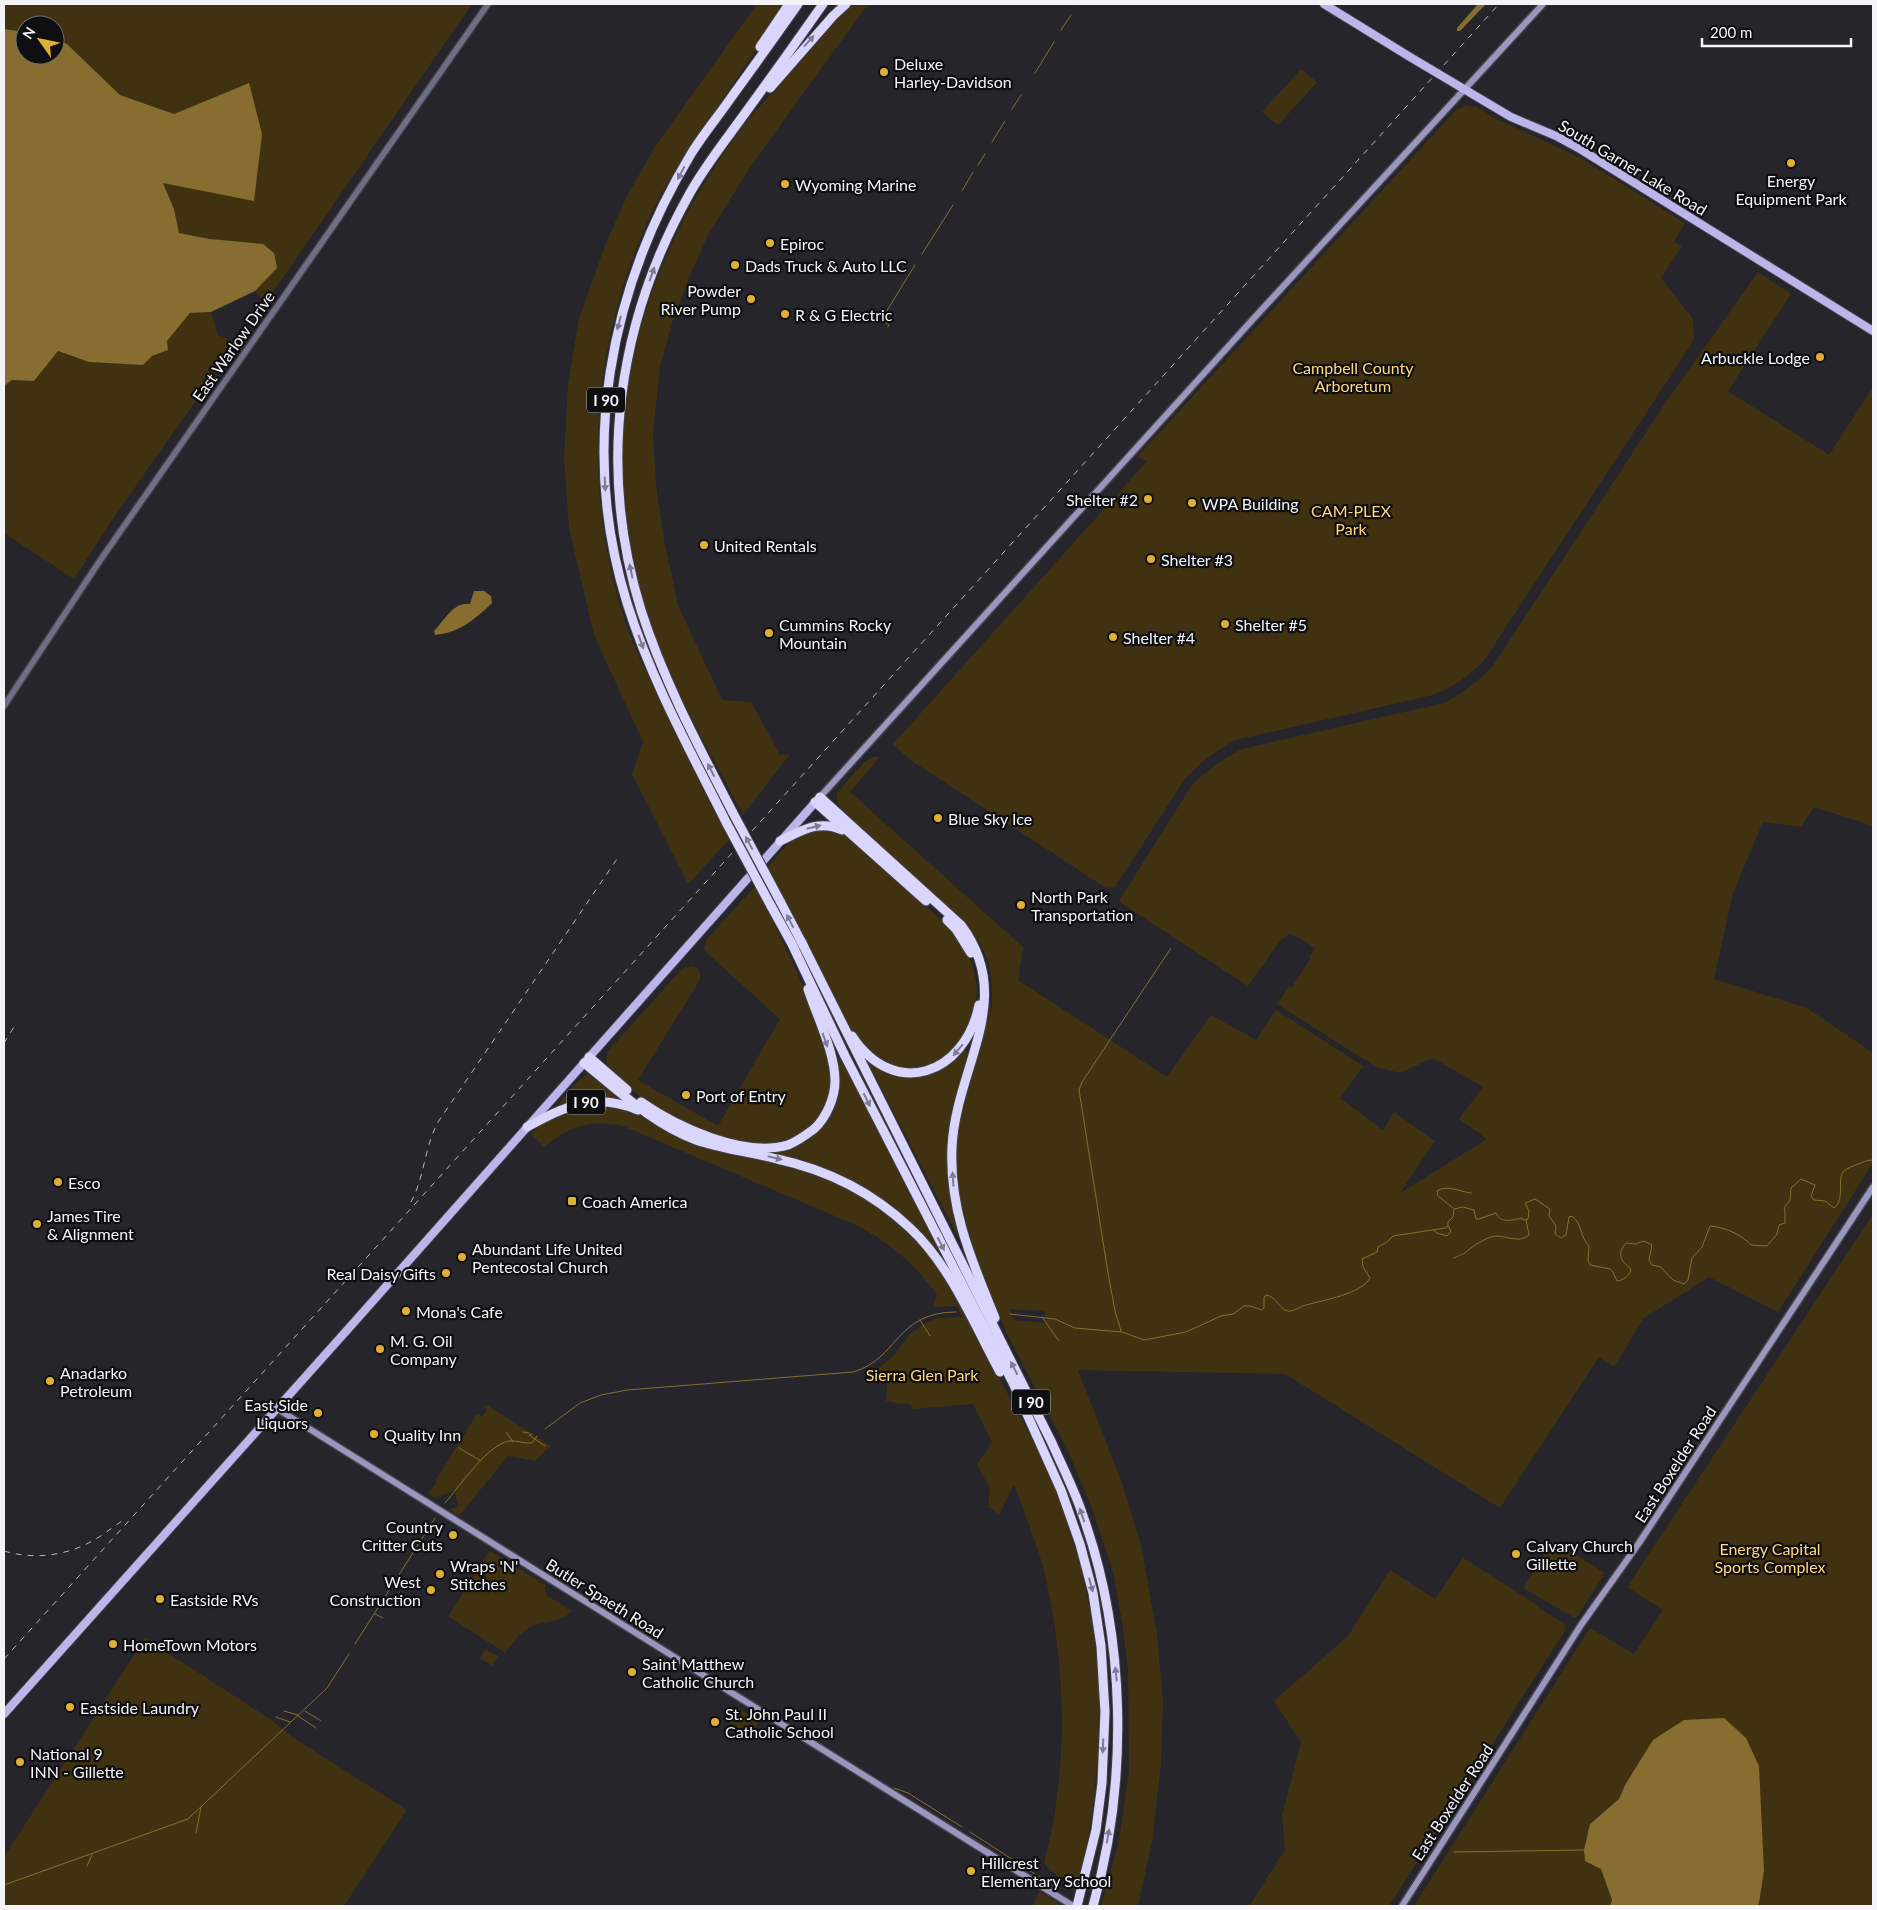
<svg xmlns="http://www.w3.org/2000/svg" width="1877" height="1910" viewBox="0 0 1877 1910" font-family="Lato,sans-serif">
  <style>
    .green { fill: #403211; fill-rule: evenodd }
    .water { fill: #876d2f }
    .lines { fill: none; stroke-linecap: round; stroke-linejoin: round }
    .stream { stroke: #876d2f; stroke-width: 1 }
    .tertiary-casing { stroke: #424248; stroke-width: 8 }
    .secondary-casing { stroke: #424248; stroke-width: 9 }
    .primary-casing { stroke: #424248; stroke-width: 10 }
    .motorway-casing { stroke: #424248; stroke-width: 11 }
    .tertiary { stroke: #706d86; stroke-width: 5.5 }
    .secondary { stroke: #9b96be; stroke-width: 6 }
    .primary { stroke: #bbb5e9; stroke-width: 8 }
    .motorway { stroke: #dad5fb; stroke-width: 9 }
    .rail { stroke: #b4b4b9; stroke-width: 1; stroke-dasharray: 6 6; stroke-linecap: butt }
    .motorway-bridge-casing { stroke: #424248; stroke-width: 11; stroke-linecap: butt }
    .motorway-bridge { stroke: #dad5fb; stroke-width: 9 }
    .oneway { fill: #7f7b92 }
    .poi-dot { fill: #e0b034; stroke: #0f0e11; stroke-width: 2 }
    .labels { text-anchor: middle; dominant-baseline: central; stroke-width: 4.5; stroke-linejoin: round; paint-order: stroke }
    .shield { fill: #0f0e11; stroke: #afafb3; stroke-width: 1 }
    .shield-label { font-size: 15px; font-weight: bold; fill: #f4f4f8 }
    .poi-label { font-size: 16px; fill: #f4f4f8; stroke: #0f0e11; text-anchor: start }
    .street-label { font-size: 16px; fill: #f4f4f8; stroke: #0f0e11 }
    .park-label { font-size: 16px; fill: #fed77e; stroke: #0f0e11 }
  </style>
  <rect width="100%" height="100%" fill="#25252b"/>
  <g class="green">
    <path d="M4,4H472L266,302L255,291L277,268L210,239L178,233L174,209L163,182L249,83L174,114L120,95L67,44L55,39V25H25V32L4,29Z"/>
    <path d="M757,4H787C762,40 738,77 713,114C689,149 664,185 647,223C591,348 582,491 625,621C637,656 654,688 670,721C689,761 709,801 729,840L688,884L632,774L643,742L594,635L569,528L564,458L568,385L579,319L604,248L626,198L656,145Z"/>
    <path d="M854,4H872L865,8L751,166L708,235L689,278L672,323L660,367L653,433L656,484L664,540L678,605L722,700L751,702L780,755L790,754L743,815C713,757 677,698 655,636C591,454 626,284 740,130C749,117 761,105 772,93C793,69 814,44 836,20Z"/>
    <path d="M1301,69L1317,82L1278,125L1262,112Z"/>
    <path d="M1466,105L1473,107L1475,106L1495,118L1581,158L1685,223L1674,242L1682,246L1661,278L1693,319L1694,340L1485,659C1470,676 1453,687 1433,695L1236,740C1216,751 1200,762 1185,779L1115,887L1106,888L909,759L893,744L1147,461L1137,457L1458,108L1460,109Z"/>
    <path d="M1758,272L1791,294L1728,391L1829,455L1873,387V826L1814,807L1801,827L1763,822L1733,893L1714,979L1807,1008L1873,1053V1163L1778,1312L1709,1277L1644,1318L1614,1367L1599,1357L1500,1508L1285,1374L1078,1370L1121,1480L1141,1545L1157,1634L1163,1701L1161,1765L1152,1841L1138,1906H1101L1119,1841L1129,1771L1128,1668L1122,1622L1113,1571L1093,1511L1069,1453L1006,1332L975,1256L963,1215L958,1193L957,1171L956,1147L959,1122L966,1091L992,1004V984L989,963L980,943L966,923L843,812L837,802V793L863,763L873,757H880L850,792L1023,947L1018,980L1167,1077L1211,1015L1256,1040L1276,1010L1363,1066L1340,1098L1383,1130L1394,1112L1435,1141L1400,1193L1487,1139L1459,1119L1483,1087L1433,1058L1400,1073L1376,1067L1277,1004L1289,987L1291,988L1311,958L1309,957L1315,948L1296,936L1289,934L1281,940L1248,986L1121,903L1120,899L1192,785C1208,769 1223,759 1242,749L1444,703C1463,693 1477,682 1492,667L1668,399ZM1009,1309L1045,1311V1323L1014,1320Z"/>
    <path d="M211,312L218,335L237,342L114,517L74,579L4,533V386L12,380L34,381L58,351L89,362L143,365L152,356L168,350L167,341L190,313Z"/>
    <path d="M812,829L836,830L848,838L947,925C962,941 973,959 976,981C980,1006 969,1033 953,1052C935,1073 898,1074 877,1058C848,1037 831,994 815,963C799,931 783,900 767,868L791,840Z"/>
    <path d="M755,886C777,930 800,974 817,1021C821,1032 828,1044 831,1056C835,1078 831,1108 814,1123C805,1132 795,1139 782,1143C747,1153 686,1125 656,1108C639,1097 625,1082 610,1069C605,1061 605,1057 609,1050L682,969L691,966L698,968L700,973V980L638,1080L718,1126L780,1019L708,954L704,949L707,939Z"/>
    <path d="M965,1050L969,1054L949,1157L966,1252L862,1051L880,1065L925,1074L942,1069L954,1061Z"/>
    <path d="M840,1057L941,1254L937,1256L927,1241L840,1175L815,1164L758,1152L789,1147L829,1116L835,1062Z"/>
    <path d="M587,1074L631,1104C602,1100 587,1096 559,1107L557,1106L575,1084Z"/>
    <path d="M585,1105L624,1107L815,1171L880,1205L908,1230L940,1268L1039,1452L1061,1504L1083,1575L1095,1635L1099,1698L1098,1755L1094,1801L1087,1844L1076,1892L1044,1864C1049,1841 1055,1819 1057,1796C1067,1721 1061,1644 1044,1570C1036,1541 1024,1513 1014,1484L999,1515L994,1510L988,1507L990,1488L977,1465L992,1442L973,1404L912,1409L911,1405L905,1403L901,1404L886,1401L888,1380L876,1371L893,1356L910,1334L924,1324L937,1318L962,1317L957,1306L933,1307L937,1295C915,1264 889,1242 856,1225L623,1126C590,1119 569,1126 544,1147L531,1134L550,1118Z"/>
    <path d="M1873,1214V1906H1757L1759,1902L1764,1871L1625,1785L1619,1799L1590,1824L1601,1869L1612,1900L1610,1906H1414L1590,1628L1634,1654L1663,1610L1627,1587Z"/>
    <path d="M487,1405L551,1446L535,1461L508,1456L459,1516L449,1509L458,1507L455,1490L435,1498L428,1493L437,1482L436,1480L477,1414L482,1417L487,1410L483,1406Z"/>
    <path d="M1553,1541L1605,1573L1577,1617H1573L1523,1588Z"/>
    <path d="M491,1551L545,1585L546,1595L572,1611C560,1623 550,1620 535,1625C523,1629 512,1643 505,1653L448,1616L489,1552Z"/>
    <path d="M1463,1558L1539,1606V1608L1565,1624L1566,1629L1389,1906H1249L1285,1850L1282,1816L1301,1742L1274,1701L1348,1636L1390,1570L1435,1599Z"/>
    <path d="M145,1638L273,1721L292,1737L407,1810L344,1906H4V1857Z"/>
    <path d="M486,1649L498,1656L493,1666L480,1658Z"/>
    <path d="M738,1708L759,1722L750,1736L729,1722Z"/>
    <path d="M1039,1892L1063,1906H1033Z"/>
  </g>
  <g class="water">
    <path d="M1478,4H1486L1460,31H1457V28Z"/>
    <path d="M4,29L25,32V55H55V39L67,44L120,95L174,114L249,83L262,134L254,201L163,183L174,209L179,233L210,239L263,244L274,253L277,268L255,291L211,312L190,313L167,341L168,350L152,356L143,365L89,362L58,351L34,381L12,380L4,386Z"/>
    <path d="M474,591H484L491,596L492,603C474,620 461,632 435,635L434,631C445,620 453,602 470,604Z"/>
    <path d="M1724,1718L1746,1738L1759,1766L1764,1871L1759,1903L1757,1906H1610L1612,1900L1601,1869L1585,1861L1584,1850L1590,1824L1619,1799L1625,1785L1653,1740L1684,1720Z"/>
  </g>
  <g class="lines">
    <g class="stream">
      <path d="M1077,5L1078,4"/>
      <path d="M1061,30L1071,15"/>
      <path d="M1035,73L1054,42"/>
      <path d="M1012,109L1021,95"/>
      <path d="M992,142L1005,121"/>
      <path d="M978,165L985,154"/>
      <path d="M962,191L973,172"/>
      <path d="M922,254L953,205"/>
      <path d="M888,327L889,325L884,322L883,317L915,265"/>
      <path d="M1453,1208L1438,1196L1437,1191C1447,1184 1460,1192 1471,1193"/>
      <path d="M1433,1230L1437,1233L1447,1236L1451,1231L1448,1226"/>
      <path d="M1454,1258C1458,1256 1461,1255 1465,1253C1473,1246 1480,1241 1491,1237C1503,1233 1518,1245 1529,1235L1526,1219"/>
      <path d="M1010,1314L1055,1319L1075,1328L1122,1332L1144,1340L1186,1332L1221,1316L1233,1314L1244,1306H1250L1262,1310L1264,1308V1297L1267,1295C1276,1297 1281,1311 1288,1311C1293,1312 1301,1306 1306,1305C1324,1300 1361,1294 1370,1278L1363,1267L1362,1259L1377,1252L1378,1247L1387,1242L1393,1236L1445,1228L1448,1226V1222L1453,1217L1454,1209L1463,1207L1474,1210L1476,1219H1479L1496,1213C1501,1224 1512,1220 1522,1218L1523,1220L1528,1219L1529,1211L1525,1203L1535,1199L1550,1209L1549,1216L1556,1226L1555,1234L1561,1238L1566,1235L1569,1217L1572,1216C1583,1225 1579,1235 1589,1246L1588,1261L1590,1265L1610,1269L1613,1272L1617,1281C1623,1281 1630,1275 1631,1269C1621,1261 1616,1254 1626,1243L1635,1244L1644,1241L1652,1245L1649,1260L1652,1265L1661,1267L1673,1280L1684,1284L1688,1280L1692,1258L1702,1247L1710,1226C1724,1227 1741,1234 1751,1245L1767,1246L1777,1234L1779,1225L1785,1223V1211L1784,1208L1790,1200L1791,1188L1801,1179L1815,1185L1811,1196L1814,1200L1825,1201L1834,1208C1846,1199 1836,1178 1844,1171C1847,1168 1854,1166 1858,1164C1864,1162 1867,1160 1873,1160"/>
      <path d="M1042,1317L1059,1341"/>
      <path d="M920,1320L930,1336"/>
      <path d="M1121,1331L1115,1311L1108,1273L1079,1090L1082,1082L1171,948"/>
      <path d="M545,1429L580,1403L601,1395L627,1390L853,1372C899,1359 895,1312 956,1312"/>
      <path d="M506,1432L513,1442"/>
      <path d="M523,1432L529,1433"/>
      <path d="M532,1434L529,1435L545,1446"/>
      <path d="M459,1448L481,1461"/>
      <path d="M445,1503C460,1486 487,1445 509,1441C517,1440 524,1444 532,1443L537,1436"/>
      <path d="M395,1583L402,1588"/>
      <path d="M375,1614L383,1618"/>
      <path d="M355,1644L435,1518"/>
      <path d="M284,1711L298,1715"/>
      <path d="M305,1711L321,1721"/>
      <path d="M298,1716L316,1728"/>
      <path d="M276,1717L290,1722"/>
      <path d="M894,1788L908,1793L962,1827"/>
      <path d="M970,1832L1055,1887"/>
      <path d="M196,1833L201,1807"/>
      <path d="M1454,1852L1584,1850"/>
      <path d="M87,1866L92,1855"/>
      <path d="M4,1885L188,1819L327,1688L349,1654"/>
    </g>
    <defs>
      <path id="tertiary" d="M4,706L99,562L488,4"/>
      <g id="secondary">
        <path d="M820,797L1255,317L1543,4"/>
        <path d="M276,1408L1073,1906"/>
        <path d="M1402,1906L1581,1625L1639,1543L1873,1187"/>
      </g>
      <g id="primary">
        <path d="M1324,4L1410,57L1511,117L1556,136L1580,149L1873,331"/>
        <path d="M4,1714L357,1319L819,798"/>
      </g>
      <g id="motorway">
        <path d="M760,47L789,4"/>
        <path d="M770,88L833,16L846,4"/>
        <path d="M820,797L961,925C1017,1000 956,1066 952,1147C949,1210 972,1261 995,1318"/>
        <path d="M815,802L926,901"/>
        <path d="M733,813C699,747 664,682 641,610C597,468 617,322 690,193C705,166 725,141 743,116C770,79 797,41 823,4"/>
        <path d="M727,824C691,752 651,680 627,603C579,449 609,290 691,154C702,136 716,119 728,102C751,70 775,37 798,4"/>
        <path d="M780,841C801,831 819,819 842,830"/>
        <path d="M780,901L803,945"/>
        <path d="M771,906L792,944L845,1056L1013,1383L1061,1490L1080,1544L1093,1593L1101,1646L1105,1712L1102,1783L1096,1830L1077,1906"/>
        <path d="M947,920L956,929L971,953"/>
        <path d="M801,941L1052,1443C1062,1466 1074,1489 1082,1513C1126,1635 1129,1781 1093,1906"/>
        <path d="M852,1036C894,1100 965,1075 979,1005"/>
        <path d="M589,1057L627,1090"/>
        <path d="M584,1063C619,1091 653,1124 696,1140C722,1149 750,1152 777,1159C828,1170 872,1192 910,1228C950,1265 974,1324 1000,1372"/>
        <path d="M641,1102C677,1127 743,1158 788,1145C798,1141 806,1135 814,1129C826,1118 835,1098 835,1081C835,1052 817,1017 808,989"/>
        <path d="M527,1127C566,1106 594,1092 638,1110"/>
      </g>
    </defs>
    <use href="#tertiary" class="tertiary-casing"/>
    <use href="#secondary" class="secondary-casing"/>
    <use href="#primary" class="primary-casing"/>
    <use href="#motorway" class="motorway-casing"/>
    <use href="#tertiary" class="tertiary"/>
    <use href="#secondary" class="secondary"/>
    <use href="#primary" class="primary"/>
    <use href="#motorway" class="motorway"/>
    <g class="rail">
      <path d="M4,1043L14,1027"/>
      <path d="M411,1202C425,1176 424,1148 438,1122L617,859"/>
      <path d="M4,1551C33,1560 67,1556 94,1540C103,1535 113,1527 122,1521"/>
      <path d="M4,1659L1499,4"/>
    </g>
    <defs>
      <g id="motorway-bridge">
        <path d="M733,813L780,901"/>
        <path d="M727,824L771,906"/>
      </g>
    </defs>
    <use href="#motorway-bridge" class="motorway-bridge-casing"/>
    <use href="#motorway-bridge" class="motorway-bridge"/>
  </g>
  <defs><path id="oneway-solid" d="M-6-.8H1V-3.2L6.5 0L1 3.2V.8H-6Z" transform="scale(1.25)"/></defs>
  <g class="oneway">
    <use href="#oneway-solid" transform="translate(809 41) rotate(-48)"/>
    <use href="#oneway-solid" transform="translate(681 173) rotate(118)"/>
    <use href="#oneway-solid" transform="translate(652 274) rotate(-70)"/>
    <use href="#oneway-solid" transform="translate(619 323) rotate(105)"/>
    <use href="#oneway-solid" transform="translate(605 484) rotate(87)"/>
    <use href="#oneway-solid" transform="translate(631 571) rotate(-102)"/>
    <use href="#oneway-solid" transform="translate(641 642) rotate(70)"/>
    <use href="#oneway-solid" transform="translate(711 770) rotate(-117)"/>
    <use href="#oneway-solid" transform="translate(814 827) rotate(-14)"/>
    <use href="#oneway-solid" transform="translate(749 843) rotate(-118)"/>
    <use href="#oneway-solid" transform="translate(790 921) rotate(-117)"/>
    <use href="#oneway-solid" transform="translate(825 1040) rotate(70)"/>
    <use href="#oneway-solid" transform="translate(958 1050) rotate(131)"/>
    <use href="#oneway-solid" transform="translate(867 1100) rotate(63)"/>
    <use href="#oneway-solid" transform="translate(775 1158) rotate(13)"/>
    <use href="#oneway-solid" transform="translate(953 1179) rotate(-94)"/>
    <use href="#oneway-solid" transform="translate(941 1244) rotate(63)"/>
    <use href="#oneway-solid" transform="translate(1014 1368) rotate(-117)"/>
    <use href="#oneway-solid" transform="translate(1082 1515) rotate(-109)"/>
    <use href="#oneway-solid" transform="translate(1091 1585) rotate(75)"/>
    <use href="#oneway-solid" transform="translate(1116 1674) rotate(-96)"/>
    <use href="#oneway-solid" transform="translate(1103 1746) rotate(92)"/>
    <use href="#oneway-solid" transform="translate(1108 1836) rotate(-80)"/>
  </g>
  <g class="poi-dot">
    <circle cx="884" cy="72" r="5"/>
    <circle cx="1791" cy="163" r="5"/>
    <circle cx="785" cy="184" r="5"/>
    <circle cx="770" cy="243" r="5"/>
    <circle cx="735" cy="265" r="5"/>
    <circle cx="751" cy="299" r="5"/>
    <circle cx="785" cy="314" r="5"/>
    <circle cx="1820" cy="357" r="5"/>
    <circle cx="1148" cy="499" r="5"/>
    <circle cx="1192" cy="503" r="5"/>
    <circle cx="704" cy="545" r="5"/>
    <circle cx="1151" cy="559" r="5"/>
    <circle cx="1225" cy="624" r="5"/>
    <circle cx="769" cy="633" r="5"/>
    <circle cx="1113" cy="637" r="5"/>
    <circle cx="938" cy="818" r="5"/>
    <circle cx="1021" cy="905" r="5"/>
    <circle cx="686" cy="1095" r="5"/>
    <circle cx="58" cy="1182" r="5"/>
    <rect x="567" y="1196" width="10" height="10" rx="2.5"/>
    <circle cx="37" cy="1224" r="5"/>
    <circle cx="462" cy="1257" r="5"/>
    <circle cx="446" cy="1273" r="5"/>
    <circle cx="406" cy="1311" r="5"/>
    <circle cx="380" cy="1349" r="5"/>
    <circle cx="50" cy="1381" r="5"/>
    <circle cx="318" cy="1413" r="5"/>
    <circle cx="374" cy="1434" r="5"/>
    <circle cx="453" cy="1535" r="5"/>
    <circle cx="1516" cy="1554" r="5"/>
    <circle cx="440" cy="1574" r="5"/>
    <circle cx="431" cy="1590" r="5"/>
    <circle cx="160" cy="1599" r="5"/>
    <circle cx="113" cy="1644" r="5"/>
    <circle cx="632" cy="1672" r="5"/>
    <circle cx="70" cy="1707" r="5"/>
    <circle cx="715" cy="1722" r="5"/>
    <circle cx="20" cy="1762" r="5"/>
    <circle cx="971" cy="1871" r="5"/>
  </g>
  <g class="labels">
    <g class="shield">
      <rect x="587" y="387.5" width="38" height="25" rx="4"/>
      <rect x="567" y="1089.5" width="38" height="25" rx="4"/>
      <rect x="1012" y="1389.5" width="38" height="25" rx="4"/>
    </g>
    <g class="shield-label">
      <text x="606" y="400">I 90</text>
      <text x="586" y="1102">I 90</text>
      <text x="1031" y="1402">I 90</text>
    </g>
    <g class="poi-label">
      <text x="894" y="63">Deluxe<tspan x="894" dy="18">Harley-Davidson</tspan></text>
      <text x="1791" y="180" text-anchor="middle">Energy<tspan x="1791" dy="18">Equipment Park</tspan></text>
      <text x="795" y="184">Wyoming Marine</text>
      <text x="780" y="243">Epiroc</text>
      <text x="745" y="265">Dads Truck &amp; Auto LLC</text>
      <text x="741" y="290" text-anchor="end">Powder<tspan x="741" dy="18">River Pump</tspan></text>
      <text x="795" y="314">R &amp; G Electric</text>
      <text x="1810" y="357" text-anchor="end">Arbuckle Lodge</text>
      <text x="1138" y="499" text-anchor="end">Shelter #2</text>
      <text x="1202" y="503">WPA Building</text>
      <text x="714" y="545">United Rentals</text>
      <text x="1161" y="559">Shelter #3</text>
      <text x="779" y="624">Cummins Rocky<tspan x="779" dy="18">Mountain</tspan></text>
      <text x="1235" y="624">Shelter #5</text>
      <text x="1123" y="637">Shelter #4</text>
      <text x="948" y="818">Blue Sky Ice</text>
      <text x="1031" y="896">North Park<tspan x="1031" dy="18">Transportation</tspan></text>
      <text x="696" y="1095">Port of Entry</text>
      <text x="68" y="1182">Esco</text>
      <text x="582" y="1201">Coach America</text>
      <text x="47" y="1215">James Tire<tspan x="47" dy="18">&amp; Alignment</tspan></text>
      <text x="472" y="1248">Abundant Life United<tspan x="472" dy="18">Pentecostal Church</tspan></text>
      <text x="436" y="1273" text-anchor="end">Real Daisy Gifts</text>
      <text x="416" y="1311">Mona's Cafe</text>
      <text x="390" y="1340">M. G. Oil<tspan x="390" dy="18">Company</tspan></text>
      <text x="60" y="1372">Anadarko<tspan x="60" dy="18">Petroleum</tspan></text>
      <text x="308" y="1404" text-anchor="end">East Side<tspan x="308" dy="18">Liquors</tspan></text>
      <text x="384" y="1434">Quality Inn</text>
      <text x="443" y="1526" text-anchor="end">Country<tspan x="443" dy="18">Critter Cuts</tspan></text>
      <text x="1526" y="1545">Calvary Church<tspan x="1526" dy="18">Gillette</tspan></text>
      <text x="450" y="1565">Wraps 'N'<tspan x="450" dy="18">Stitches</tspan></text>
      <text x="421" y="1581" text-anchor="end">West<tspan x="421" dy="18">Construction</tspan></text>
      <text x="170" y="1599">Eastside RVs</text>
      <text x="123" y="1644">HomeTown Motors</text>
      <text x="642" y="1663">Saint Matthew<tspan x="642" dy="18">Catholic Church</tspan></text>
      <text x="80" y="1707">Eastside Laundry</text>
      <text x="725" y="1713">St. John Paul II<tspan x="725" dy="18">Catholic School</tspan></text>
      <text x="30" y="1753">National 9<tspan x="30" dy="18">INN - Gillette</tspan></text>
      <text x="981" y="1862">Hillcrest<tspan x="981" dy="18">Elementary School</tspan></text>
    </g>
    <g class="street-label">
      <text transform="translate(1633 167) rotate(31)">South Garner Lake Road</text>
      <text transform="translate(233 346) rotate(-55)">East Warlow Drive</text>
      <text transform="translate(1675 1464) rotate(-57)">East Boxelder Road</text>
      <text transform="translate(605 1598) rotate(32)">Butler Spaeth Road</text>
      <text transform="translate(1452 1802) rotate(-57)">East Boxelder Road</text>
    </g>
    <g class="park-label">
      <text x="1353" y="367">Campbell County<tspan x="1353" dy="18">Arboretum</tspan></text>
      <text x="1351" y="510">CAM-PLEX<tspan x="1351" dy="18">Park</tspan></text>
      <text x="922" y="1374">Sierra Glen Park</text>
      <text x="1770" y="1548">Energy Capital<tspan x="1770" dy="18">Sports Complex</tspan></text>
    </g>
  </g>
  <rect width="1877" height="1910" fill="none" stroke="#f4f4f8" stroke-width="10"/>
  <g transform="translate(40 40) rotate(303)"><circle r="24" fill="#0f0e11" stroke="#6b6a6d"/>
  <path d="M0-4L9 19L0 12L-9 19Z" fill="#e0b034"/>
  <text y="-8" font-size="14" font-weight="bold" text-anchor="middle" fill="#f4f4f8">N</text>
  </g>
  <path d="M1702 38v8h149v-8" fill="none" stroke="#f4f4f8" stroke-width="2.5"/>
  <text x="1710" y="38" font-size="15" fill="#f4f4f8" stroke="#0f0e11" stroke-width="4" paint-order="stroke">200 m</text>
</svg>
